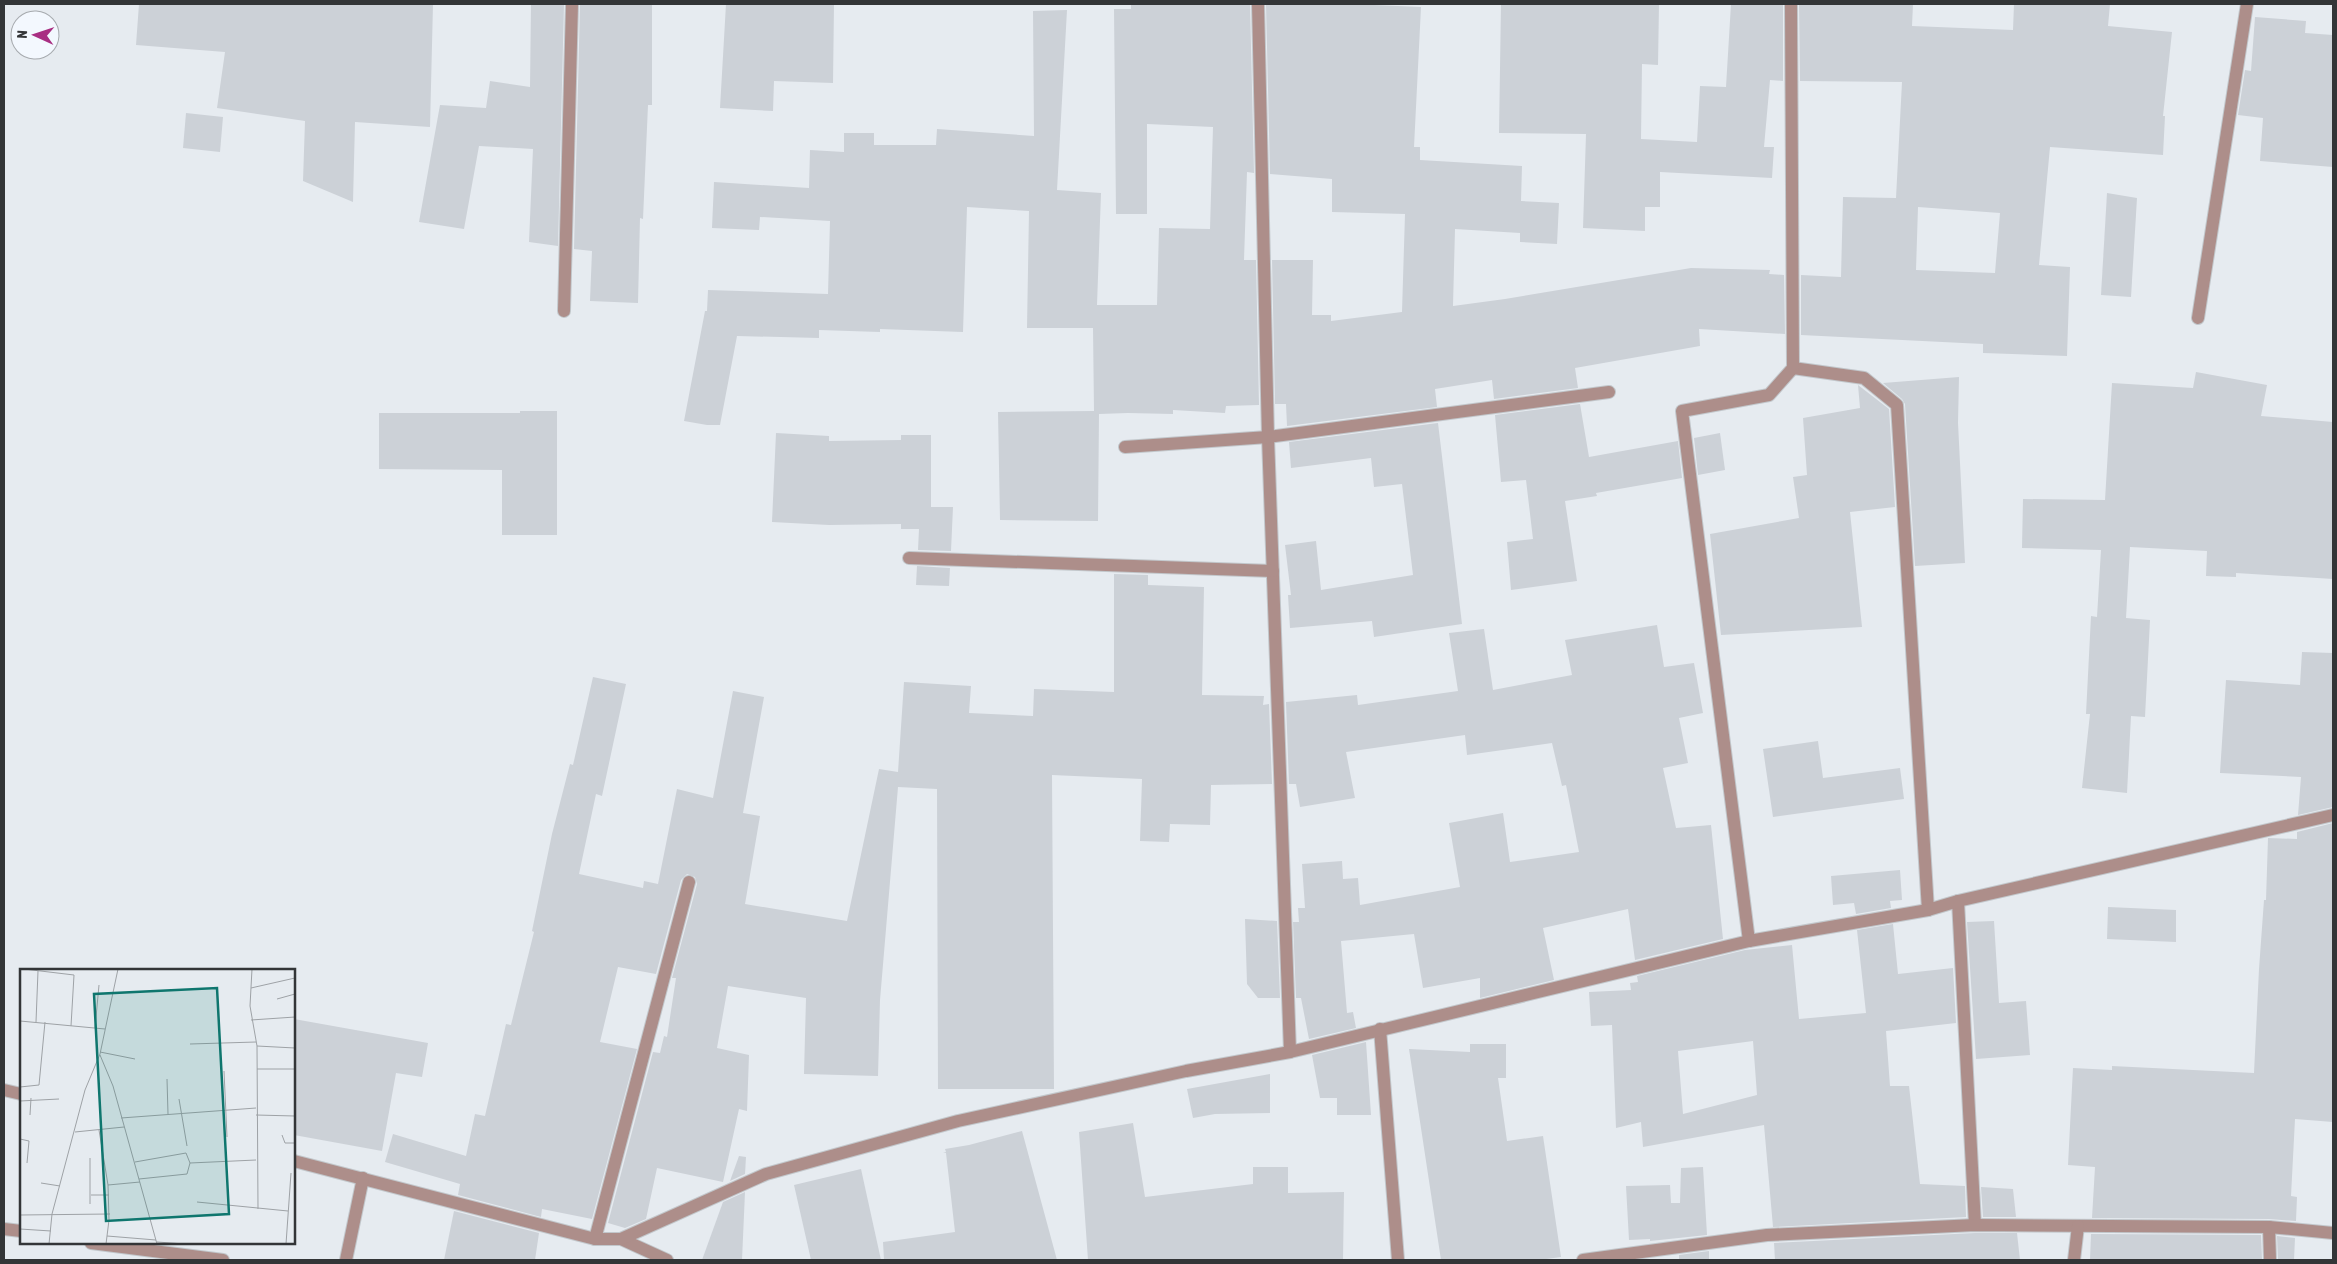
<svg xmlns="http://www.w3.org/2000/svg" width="2337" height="1264" viewBox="0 0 2337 1264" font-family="'Asap Condensed',sans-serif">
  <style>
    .building { fill: #ccd1d7; fill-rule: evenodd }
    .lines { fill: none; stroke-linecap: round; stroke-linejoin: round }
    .minor-casing { stroke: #c2c7cb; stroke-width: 14 }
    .minor { stroke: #ad8e8a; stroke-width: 12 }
    .inset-road { fill: none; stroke: #9ea2a6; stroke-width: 1 }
    .view { fill: #0f766e; fill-opacity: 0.15; stroke: #0f766e; stroke-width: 2.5 }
    .inset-edge { fill: none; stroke: #333537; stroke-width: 2.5 }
  </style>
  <rect width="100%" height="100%" fill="#e6ebf0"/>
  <g class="building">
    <path d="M139,4H433L430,127L355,122L353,202L303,181L305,121L217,108L225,52L136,45Z"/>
    <path d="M531,4H564L558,246L529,242L533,149L479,146L464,229L419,222L440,105L486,108L490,81L530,87Z"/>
    <path d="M580,4H652V105H648L643,219L640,218L638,303L590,301L592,251L574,249Z"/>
    <path d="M726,4H834L833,83L774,81L773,111L720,108Z"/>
    <path d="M1131,4H1250L1254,173L1247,172L1244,260H1256L1259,405L1226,406L1225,413L1173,410V414L1128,413L1099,414L1098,521L1000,520L998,412L1094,411L1093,328H1027L1029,211L967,207L963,332L880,329V332L819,330V338L737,336L720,425H707L684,421L705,311H707L708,290L828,294L830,221L760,217L759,230L712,228L714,182L809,188L810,150L844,152V133H874V145H936L937,129L1034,136L1033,11L1067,10L1057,190L1101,193L1097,305H1157L1159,228L1210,229L1213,127L1147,124V214H1116L1114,9H1131Z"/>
    <path d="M1266,4H1351L1421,7L1414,147H1420V160L1522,166L1521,201L1559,203L1557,244L1520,242V233L1455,229L1453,306L1505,299L1691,268L1770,270L1769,274L1784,275L1785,334L1699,329L1700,346L1575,368L1578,388L1494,399L1492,380L1435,389L1437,407L1287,426L1286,404H1275L1272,260H1313L1312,315H1331V321L1402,312L1405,214L1332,212V179L1270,174Z"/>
    <path d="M1501,4H1659L1658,65L1642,64L1641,139L1697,142L1700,86L1726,87L1731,4H1783V81L1770,80L1764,147H1774L1772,178L1660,172V207H1645V231L1583,228L1586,134L1499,133Z"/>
    <path d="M1799,4H1913L1912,26L2013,30L2014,4H2110L2108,26L2172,32L2163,116H2165L2163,155L2050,147L2039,265L2070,267L2067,356L1983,353V344L1801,335V275L1841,277L1843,197L1896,198L1902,82L1800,81ZM1918,207L2000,213L1995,273L1916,270Z"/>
    <path d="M2255,17L2306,21L2305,33L2333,35V167L2260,161L2263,118L2238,115L2245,70L2251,71Z"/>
    <path d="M186,113L223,117L220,152L183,148Z"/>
    <path d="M2107,193L2137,198L2131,297L2101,295Z"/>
    <path d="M2196,372L2267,385L2261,416L2333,422V579L2236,573V577L2206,576L2207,551L2130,547L2126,618L2150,620L2145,717L2131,716L2127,793L2082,788L2090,714H2086L2091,616L2097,617L2101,550L2022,548L2023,499L2105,500L2112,383L2193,388Z"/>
    <path d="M1959,377L1958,423L1965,563L1915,566L1905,404L1902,399L1883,383Z"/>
    <path d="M1858,385L1889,409L1895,507L1850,512L1862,627L1721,635L1710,534L1799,518L1793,477L1807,475L1803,418L1860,408Z"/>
    <path d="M1580,404L1589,457L1678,441L1682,478L1596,493L1597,496L1565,501L1577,581L1511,590L1507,542L1533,539L1526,480L1501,482L1495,415Z"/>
    <path d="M520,411H557V535H502V470L379,469V413H520Z"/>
    <path d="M1438,423L1462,624L1374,637L1372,621L1290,628L1288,595H1291L1285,545L1316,541L1321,590L1413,575L1402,484L1374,487L1371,458L1291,468L1289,442Z"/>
    <path d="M776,433L829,436V441L901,440V435H931V507H953L951,551L918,550L919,529H901V524L829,525L772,522Z"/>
    <path d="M1720,433L1725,470L1698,475L1694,438Z"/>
    <path d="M917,566L950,568L949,586L916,585Z"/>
    <path d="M1114,574L1148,575V585L1204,587L1202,695L1264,696L1263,705L1269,704L1272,784L1211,785L1210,825L1170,824L1169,842L1140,841L1142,779L1052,775L1054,1089H938L937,789L898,787L880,1000L878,1076L804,1074L806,998L728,986L717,1048L749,1055L747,1111L739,1109L723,1182L657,1168L646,1219L625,1228L608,1223L653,1052L660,1053L664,1036L667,1037L676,978H672L697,884L695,877L687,874L681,880L656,974L618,967L600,1042L637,1049L592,1219L542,1209L541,1217L458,1195L460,1184L385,1162L393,1134L466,1156L475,1114L485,1116L506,1024L511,1025L534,932L532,931L552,834L570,764L573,765L593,677L626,684L602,796L596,794L579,874L643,888L644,881L658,884L677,789L713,798L733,691L764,697L743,813L760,816L745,904L847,921L879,769L898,772L904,682L971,686L969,713L1033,716L1034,689L1114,692Z"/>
    <path d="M1657,625L1664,667L1694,663L1703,713L1679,718L1688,763L1663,768L1676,828L1711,825L1723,939L1635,960L1628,909L1543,928L1554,980L1480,998V978L1423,988L1414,934L1341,941L1347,1013L1353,1012L1356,1028L1309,1039L1301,998H1296L1293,922H1299L1298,908H1305L1302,864L1342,861L1343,879L1358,878L1360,905L1460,887L1449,823L1503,813L1510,862L1579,852L1566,785L1562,786L1552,743L1467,755L1465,735L1346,752L1355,798L1300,807L1296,784H1289L1286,702L1357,695L1358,705L1458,691L1449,633L1484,629L1493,690L1572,675L1565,640Z"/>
    <path d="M2302,652L2333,653V807L2298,815L2301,777L2220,773L2226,680L2300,685Z"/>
    <path d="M1818,741L1823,778L1900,768L1904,799L1773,817L1763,749Z"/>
    <path d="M2333,823V1122L2295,1119L2291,1196L2297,1197L2296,1221L2269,1219L2092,1218L2095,1167L2068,1165L2073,1068L2112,1070V1066L2254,1073L2259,969L2264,900H2266L2268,838L2297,839V832Z"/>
    <path d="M1900,870L1902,900L1890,901L1891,908L1856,914L1854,903L1833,905L1831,876Z"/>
    <path d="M2108,907L2176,910V942L2107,939Z"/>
    <path d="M1245,919L1277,921L1280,998H1258L1247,984Z"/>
    <path d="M1994,921L1999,1003L2026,1001L2030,1055L1976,1059L1967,922Z"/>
    <path d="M1893,924L1898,974L1953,968L1956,1023L1886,1031L1890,1086H1909L1920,1184L1965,1186L1966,1217L1773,1227L1764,1125L1643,1147L1641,1122L1616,1128L1612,1025L1591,1026L1589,992L1631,990L1630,983L1638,982L1637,976L1745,950L1792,945L1799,1019L1866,1013L1857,930ZM1753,1041L1757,1095L1683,1114L1678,1051Z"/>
    <path d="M294,1019L428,1043L422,1077L396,1073L382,1151L294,1135Z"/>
    <path d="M1366,1042L1371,1115H1337V1098H1320L1312,1055Z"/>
    <path d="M1470,1044H1506V1078H1498L1507,1141L1543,1136L1561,1257L1539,1260H1441L1409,1049L1470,1052Z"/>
    <path d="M1270,1074V1113L1215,1114L1193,1118L1187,1089Z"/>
    <path d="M1133,1123L1145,1197L1253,1184V1167H1288V1193L1344,1192L1343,1260H1088L1079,1132Z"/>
    <path d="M1022,1131L1057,1260H884L883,1242L955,1232L946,1153H943L946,1152L945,1149L969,1145Z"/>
    <path d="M739,1156L746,1157L745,1174L730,1181Z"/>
    <path d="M1703,1167L1707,1235L1650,1241V1239L1629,1240L1626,1186L1670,1185L1671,1203H1680L1681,1168Z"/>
    <path d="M861,1169L881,1260H811L794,1185Z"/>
    <path d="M1981,1187L2013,1189L2016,1217H1983Z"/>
    <path d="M745,1192L742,1260H702L723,1202Z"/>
    <path d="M454,1211L539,1233L535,1260H444Z"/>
    <path d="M1975,1233H2017L2020,1260H1775L1774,1243Z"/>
    <path d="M2091,1234L2261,1235L2262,1260H2090Z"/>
    <path d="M2277,1236L2295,1238L2294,1260H2278Z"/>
    <path d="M1709,1251V1260H1679V1255Z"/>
  </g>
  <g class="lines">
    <defs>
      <g id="minor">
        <path d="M1258,4L1268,437L1290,1052"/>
        <path d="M564,311L572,4"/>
        <path d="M2198,318L2247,4"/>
        <path d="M1793,368L1864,378L1897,405L1928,910"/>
        <path d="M1125,447L1268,437L1609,392"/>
        <path d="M909,558L1273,571"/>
        <path d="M1958,901L1975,1225"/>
        <path d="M1749,941L1682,411L1769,395L1793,368L1791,4"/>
        <path d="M1380,1029L1398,1260"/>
        <path d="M4,1090L21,1094"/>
        <path d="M294,1161L595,1239H621L667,1260"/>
        <path d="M2269,1227L2270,1260"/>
        <path d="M4,1229L21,1231"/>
        <path d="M595,1239L689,882"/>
        <path d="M621,1239L766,1174L958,1121L1186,1071L1290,1052L1749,941L1928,910L1958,901L2333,815"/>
        <path d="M91,1243L223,1260"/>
        <path d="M346,1260L363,1178"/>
        <path d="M1583,1260L1767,1235L1975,1225L2269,1227L2333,1233"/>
        <path d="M2074,1260L2078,1226"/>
      </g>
    </defs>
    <use href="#minor" class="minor-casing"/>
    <use href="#minor" class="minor"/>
  </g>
  <g transform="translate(20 969)">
    <rect width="275" height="275" fill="#e6ebf0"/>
    <path class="inset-road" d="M4,0L54,6L51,57M232,0L230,37L237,77L238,240M231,19L275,9M257,30L275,25M231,51L275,48M0,52L85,60M16,53L18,2M75,59L79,16M170,75L236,73M237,77L275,79M80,83L115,90M80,86L93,117L137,275M237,100H275M204,102L207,168M147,110L148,145M0,118L19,116L25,53M159,130L167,177M0,132L39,130M10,146L11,129M236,146L275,147M101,149L236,139M79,161L88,216L89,251L86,275M55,163L104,158M262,166L265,174H275M0,170L9,172L7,194M70,189V235M115,193L166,184L170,194L167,205L119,210M170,194L236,191M21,214L40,217M88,216L120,213M71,226H89M177,233L268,242M0,246L90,245M0,260L31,262M87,267L136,271M137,273L165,275M29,275L32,245L65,121L80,85L98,0M266,275L271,204"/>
    <path class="view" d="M197,19L209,245L86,252L74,25Z"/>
    <rect width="275" height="275" class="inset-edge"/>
  </g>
  <rect width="2337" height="1264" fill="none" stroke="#333537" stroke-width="10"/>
  <g transform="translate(35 35) rotate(273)"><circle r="24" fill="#f3f8fe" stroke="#a6aaae"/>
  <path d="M0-4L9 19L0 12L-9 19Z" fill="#a82e82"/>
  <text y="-8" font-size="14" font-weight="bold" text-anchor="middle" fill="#333537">N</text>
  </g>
</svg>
